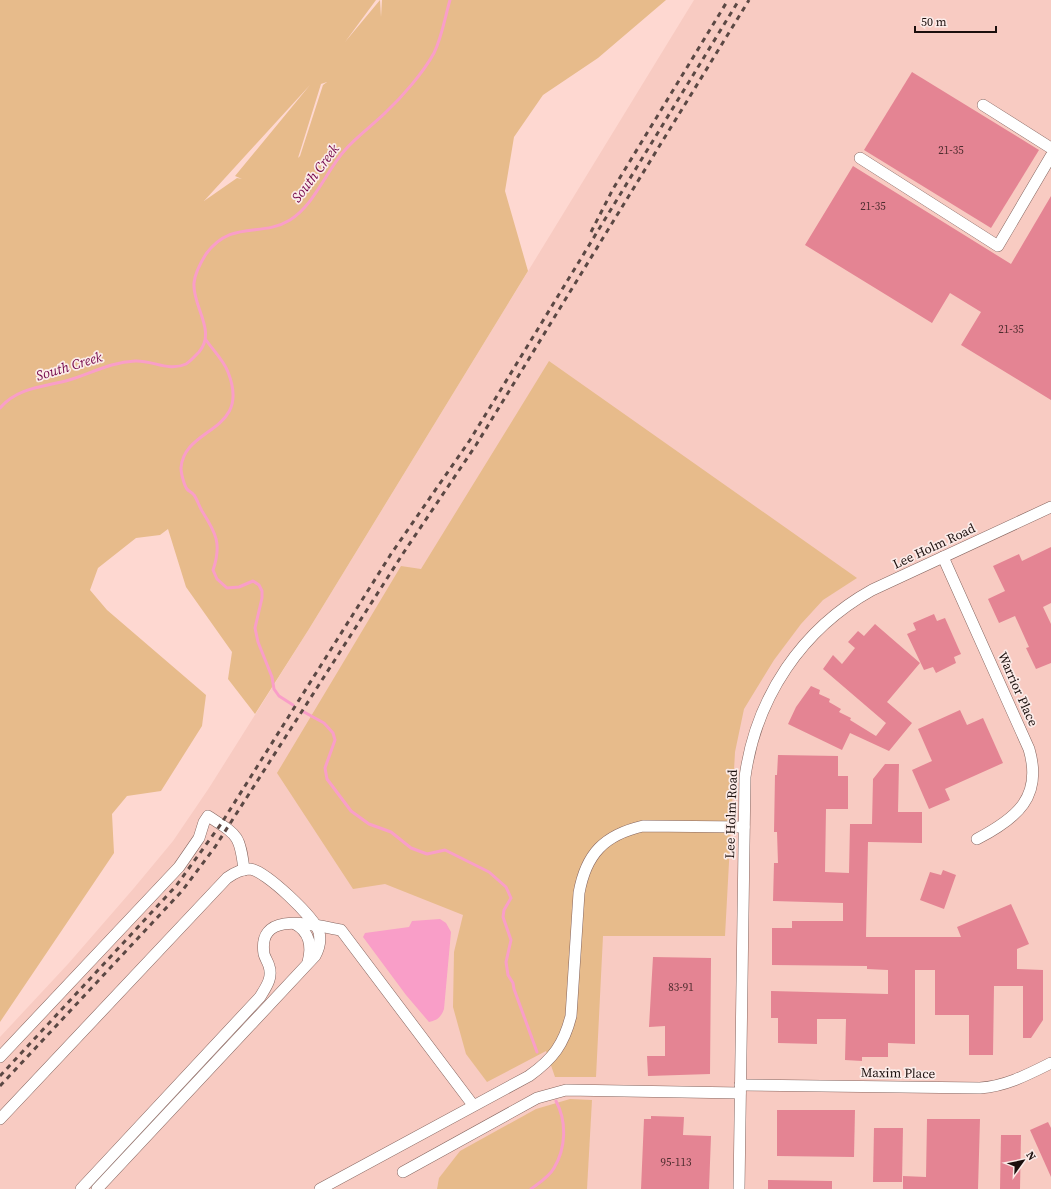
<svg xmlns="http://www.w3.org/2000/svg" width="1051" height="1189" viewBox="0 0 1051 1189" font-family="'Source Serif 4',serif">
  <style>
    .built { fill: #f8cbc2 }
    .green { fill: #e7bb8b; fill-rule: evenodd }
    .water { fill: #f99ec8 }
    .lines { fill: none; stroke-linecap: round; stroke-linejoin: round }
    .stream { stroke: #f99ec8; stroke-width: 3 }
    .building { fill: #e48493 }
    .minor-casing { stroke: #85655f; stroke-width: 12 }
    .minor { stroke: #fff; stroke-width: 11 }
    .rail { stroke: #5b4844; stroke-width: 3; stroke-dasharray: 5 5; stroke-linecap: butt }
    .labels { text-anchor: middle; dominant-baseline: central; stroke-width: 3.5; stroke-linejoin: round; paint-order: stroke }
    .number-label { font-size: 11px; fill: #4d2c2e }
    .street-label { font-size: 13px; fill: #1b0f0d; stroke: #fbebe8 }
    .water-label { font-size: 14px; font-style: italic; fill: #730549; stroke: #fbebe8 }
  </style>
  <rect width="100%" height="100%" fill="#fed8d1"/>
  <path class="built" d="M694,0H1051V1189H0V1037L68,964L134,888L173,841L209,788L309,629Z"/>
  <g class="green">
    <path d="M0,0H376L345,42L380,0L381,17L382,0H666L598,58L543,95L514,137L505,191L528,271L309,629L255,714L228,679L232,652L186,587L168,529L160,535L136,538L98,568L90,590L107,610L206,695L202,726L161,791L127,796L112,814L114,853L0,1022ZM327,82L323,85L300,156L298,158L321,84ZM310,85L235,176L242,179L237,178L204,201Z"/>
    <path d="M549,361L857,578L823,600L801,624L774,660L744,709L735,752L725,936H603L596,1077H555L546,1051L487,1082L466,1054L453,1007L454,952L463,915L385,884L353,889L277,773L401,566L421,569Z"/>
    <path d="M570,1099L592,1100L587,1189H437L439,1178L460,1151L536,1109Z"/>
  </g>
  <path class="water" d="M440,919L446,923L451,932L444,1009C441,1017 438,1020 429,1022L406,995L363,937L365,933L409,927L412,921Z"/>
  <g class="lines">
    <g class="stream">
      <path d="M206,340C213,350 224,361 228,372C252,433 184,426 181,468C181,473 184,485 187,489C188,491 192,492 194,495C197,499 199,506 202,511C216,533 222,544 213,570L217,579L227,588L239,587L253,581L259,585L262,591V598L255,628L258,642L272,677L274,689L279,696L293,705"/>
      <path d="M0,408C18,387 44,387 69,380C92,373 111,362 135,361C152,360 169,372 186,364C191,361 195,356 199,352C217,331 192,306 194,283C195,273 201,262 206,254C232,219 261,238 290,220C315,204 326,171 345,150C357,136 373,125 386,112C402,97 423,73 434,53C442,37 445,17 450,0"/>
      <path d="M304,712L324,723L333,733L335,740L325,768L327,779L351,811L369,824L391,832L411,848L427,854L445,850L489,872L506,887L511,898L504,910L503,917L511,940L506,962L508,975L513,983L514,989L537,1052"/>
      <path d="M531,1189C539,1183 549,1177 554,1168C566,1148 567,1122 556,1101"/>
    </g>
  </g>
  <g class="building">
    <path d="M912,72L1039,150L991,228L864,150Z"/>
    <path d="M853,166L1011,264L1051,196V400L961,345L981,312L950,293L932,323L805,245Z"/>
    <path d="M1051,547V603L1043,607L1051,624V663L1036,669L1026,648L1029,647L1015,616L999,623L988,599L1005,591L993,566L1019,554L1022,561Z"/>
    <path d="M934,614L937,621L945,618L961,654L954,657L956,663L936,673L933,667L924,670L907,634L916,630L913,623Z"/>
    <path d="M875,624L920,663L887,702L912,723L889,751L850,733L842,750L788,724L796,707L811,686L820,690L819,694L830,699L829,702L841,709L839,712L851,718L850,720L876,736L886,723L823,669L833,655L842,664L855,648L848,642L858,631L864,636Z"/>
    <path d="M960,710L967,725L983,718L1003,763L945,789L950,800L929,809L912,770L932,761L918,729Z"/>
    <path d="M778,755L838,756V776H848V809H826L825,872L849,873L850,824H872L873,779L885,764H899L898,812H922V843L868,842L866,937H961L957,927L1011,904L1029,944L1017,949V969L1043,970V1020L1031,1038H1023V986H994L993,1055H969V1015H935V970H915V1044L888,1043V1057H862V1061L845,1060L846,1019H817V1044L778,1043V1018H771V991L888,994V970L867,969V966L772,965V928H792V921H843V903L773,901L774,863H778L777,832H774L775,775H777Z"/>
    <path d="M943,870L956,875L944,909L920,900L930,872L941,875Z"/>
    <path d="M653,957L711,958L710,1074L648,1076L647,1056H665V1026L649,1027Z"/>
    <path d="M777,1110H855L854,1157L777,1156Z"/>
    <path d="M651,1116L684,1117L683,1135L711,1136L709,1189H641L644,1119H651Z"/>
    <path d="M927,1119H980L978,1189H903V1176L926,1177Z"/>
    <path d="M1048,1122L1051,1128V1177L1030,1130Z"/>
    <path d="M874,1128H903L902,1182H873Z"/>
    <path d="M1001,1135H1021L1020,1189H1000Z"/>
    <path d="M768,1180L832,1181V1189H768Z"/>
  </g>
  <g class="lines">
    <defs>
      <g id="minor">
        <path d="M983,105L1051,148"/>
        <path d="M860,158L998,246L1051,156"/>
        <path d="M943,557L1029,749C1043,797 1017,818 977,839"/>
        <path d="M295,924C310,932 312,947 308,962"/>
        <path d="M0,1057L179,867L199,838L204,822L208,816C237,835 240,834 244,870"/>
        <path d="M740,1085L980,1088C1006,1086 1027,1075 1051,1063"/>
        <path d="M0,1119L227,878C234,873 242,869 250,869C265,870 315,918 319,932C321,941 319,949 315,956L97,1189"/>
        <path d="M403,1172L537,1098L566,1090L740,1093"/>
        <path d="M81,1189L260,997C266,987 273,978 269,966C268,962 265,958 264,954C257,908 316,926 341,930L473,1105"/>
        <path d="M320,1189L529,1076C553,1059 564,1044 571,1016L579,893C586,854 604,835 643,826L744,827"/>
        <path d="M739,1189L745,777C756,697 802,629 872,590L1051,507"/>
      </g>
    </defs>
    <use href="#minor" class="minor-casing"/>
    <use href="#minor" class="minor"/>
    <g class="rail">
      <path d="M591,232L613,189L728,0"/>
      <path d="M0,1076L176,886L221,824L391,554L470,440L739,0"/>
      <path d="M0,1086L182,891L215,847L404,552L476,445L749,0"/>
    </g>
  </g>
  <g class="labels">
    <g class="number-label">
      <text x="951" y="150">21-35</text>
      <text x="873" y="206">21-35</text>
      <text x="1011" y="329">21-35</text>
      <text x="681" y="987">83-91</text>
      <text x="676" y="1162">95-113</text>
    </g>
    <g class="street-label">
      <text transform="translate(934 546) rotate(-25)">Lee Holm Road</text>
      <text transform="translate(1018 689) rotate(66)">Warrior Place</text>
      <text transform="translate(731 814) rotate(-88)">Lee Holm Road</text>
      <text transform="translate(898 1073) rotate(1)">Maxim Place</text>
    </g>
    <g class="water-label">
      <text transform="translate(315 173) rotate(-53)">South Creek</text>
      <text transform="translate(69 366) rotate(-17)">South Creek</text>
    </g>
  </g>
  <g transform="translate(1023 1161) rotate(57)" stroke="#fbebe8" stroke-width="3" paint-order="stroke">
  <path d="M0-3L7 15L0 10L-7 15Z" fill="#1b0f0d"/>
  <text y="-6" font-size="11" font-weight="bold" text-anchor="middle" fill="#1b0f0d">N</text>
  </g>
  <path d="M915 26v6h81v-6" fill="none" stroke="#1b0f0d" stroke-width="2"/>
  <text x="921" y="26" font-size="12" fill="#1b0f0d" stroke="#fbebe8" stroke-width="3" paint-order="stroke">50 m</text>
</svg>
